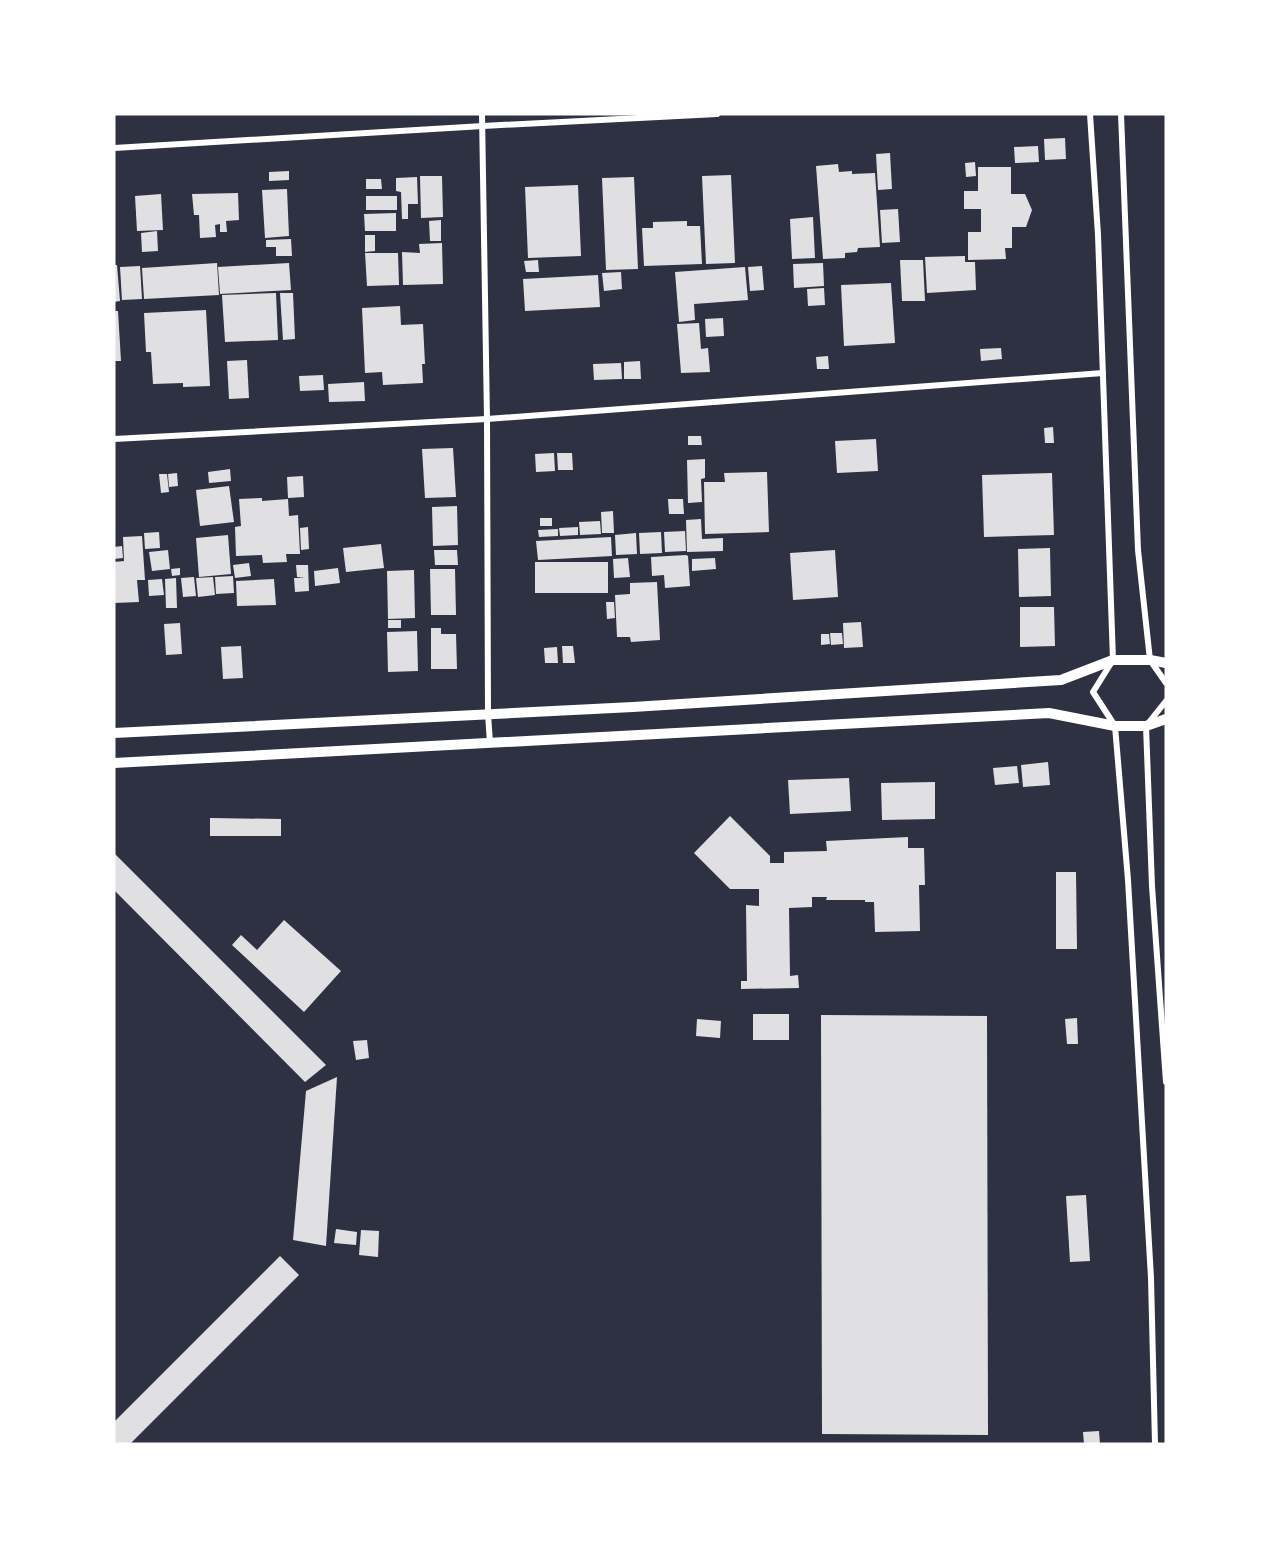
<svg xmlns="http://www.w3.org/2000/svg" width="1280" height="1558" viewBox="0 0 1280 1558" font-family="Raleway,sans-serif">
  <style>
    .building { fill: #e0e0e3 }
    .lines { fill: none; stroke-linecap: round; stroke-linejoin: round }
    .minor { stroke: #fff; stroke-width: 6 }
    .tertiary { stroke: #fff; stroke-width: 10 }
  </style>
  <rect width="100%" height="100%" fill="#2d3142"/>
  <g class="building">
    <path d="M1065,138L1066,159L1045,160L1044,139Z"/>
    <path d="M1038,146L1039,162L1015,163L1014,147Z"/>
    <path d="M890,153L892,189L878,190L876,154Z"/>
    <path d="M975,162L976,176L966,177L965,163Z"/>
    <path d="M838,164L839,172L852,171V174L875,173L880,247L858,248L857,252L845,253V258L823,259L816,166Z"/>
    <path d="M978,167H1011V194H1025L1032,210L1026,227H1012V248H1005L1006,259L968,260V232H981V209H964V191H978Z"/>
    <path d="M289,171V180L269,181V172Z"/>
    <path d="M731,175L735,263L706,264L702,176Z"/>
    <path d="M420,176H442L443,217L421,218Z"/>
    <path d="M417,177L418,204H408V219H402L401,192L396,191V178Z"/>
    <path d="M634,177L638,269L606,270L602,178Z"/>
    <path d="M366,179H381L382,189H366Z"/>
    <path d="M578,185L581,256L528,258L525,187Z"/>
    <path d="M287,189L289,236L265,238L262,190Z"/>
    <path d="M238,193L239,220L226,221L227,232H220V224L215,225L216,237L200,238L199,215H194L192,194Z"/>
    <path d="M161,194L163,230L137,231L135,196Z"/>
    <rect x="366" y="196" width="31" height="14"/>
    <path d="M898,209L900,242L882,243L880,210Z"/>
    <path d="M396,213V231H365L364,214Z"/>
    <path d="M813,217L815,258L792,259L790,219Z"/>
    <path d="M441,220V241H430L429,221Z"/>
    <path d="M687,221V226H700L702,264L644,266L642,228H653V222Z"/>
    <path d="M157,231L158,251L142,252L141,233Z"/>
    <path d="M365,235H375V251L365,252Z"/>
    <path d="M291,239L292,256H276V247H266V240Z"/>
    <path d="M442,243L443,284L403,285L402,252L420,253L419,244Z"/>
    <path d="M365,253H398L399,285L367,286Z"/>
    <path d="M965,256V262H975L976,290L927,293L925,257Z"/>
    <path d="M538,260L539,272H526L524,261Z"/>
    <path d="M900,260H923L925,301H902Z"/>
    <path d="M217,263L219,295L144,299L142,268Z"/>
    <path d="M289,263L291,290L220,294L218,267Z"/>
    <path d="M823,263L824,286L794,288L793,264Z"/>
    <path d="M114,265H117L120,301L114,302Z"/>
    <path d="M140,266L142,299L122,300L120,267Z"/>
    <path d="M762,266L764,290L750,291L748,267Z"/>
    <path d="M745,267L748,300L694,304L695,320L679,322L675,272Z"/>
    <path d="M621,272L622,289L604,291L602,273Z"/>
    <path d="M598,275L600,307L525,311L523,279Z"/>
    <path d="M891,283L895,343L844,346L841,285Z"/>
    <path d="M824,288L825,305L808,306L807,289Z"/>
    <path d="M276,293L278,340L225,342L222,295Z"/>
    <path d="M280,293H293L295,339L283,340Z"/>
    <path d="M400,306L401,325L423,324L425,364H422L423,383L383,385L382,372L365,373L362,308Z"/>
    <path d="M206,310L210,386L183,387V383L153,384L151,352H146L144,313Z"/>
    <path d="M114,311H118L121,361H114Z"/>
    <path d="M723,318L724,336L706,337L705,319Z"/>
    <path d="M699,323L701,349L708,348L710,372L681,373L677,324Z"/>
    <path d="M1001,348L1002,359L981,361L980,349Z"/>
    <path d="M828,356L829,369H817L816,357Z"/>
    <path d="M247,360L249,398L229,399L227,361Z"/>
    <path d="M640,361L641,379H624V362Z"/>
    <path d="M621,363L622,379L594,380L593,364Z"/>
    <path d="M323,375L324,390L300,391L299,376Z"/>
    <path d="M364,382L365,401L329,402L328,384Z"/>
    <path d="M1053,427L1054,443H1045L1044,428Z"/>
    <path d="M688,436H701L702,445H688Z"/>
    <path d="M876,439L878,471L837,473L835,441Z"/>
    <path d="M453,448L456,497L425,498L422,449Z"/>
    <path d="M554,453L555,471L536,472L535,454Z"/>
    <path d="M557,453H572L573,470H558Z"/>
    <path d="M705,459V478L701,479L702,502L688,503L687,460Z"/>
    <path d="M230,469L231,481L209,483L208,472Z"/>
    <path d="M767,472L769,532L705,534L704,482H725L724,473Z"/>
    <path d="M177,473L178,486L169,487L168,474Z"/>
    <path d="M1052,473L1054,535L984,537L982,475Z"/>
    <path d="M159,474H167L169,492L161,493Z"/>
    <path d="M303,476L304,497L288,498L287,477Z"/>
    <path d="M229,486L234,522L200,526L196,490Z"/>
    <path d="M262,498V501L288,499L289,516L298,515L300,554H286L287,562L263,563L262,555L236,556L235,527L241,526L239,499Z"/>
    <path d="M668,499H683L684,514H669Z"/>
    <path d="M457,506L458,545L433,546L432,507Z"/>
    <path d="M613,511L614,533H602L601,512Z"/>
    <rect x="540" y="518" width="12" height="8"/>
    <path d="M701,519L702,539L723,538V551L687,552L686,520Z"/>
    <path d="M600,521L601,534L580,535L579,522Z"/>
    <path d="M308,527L309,549L301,550L300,528Z"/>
    <path d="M578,527V535L560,536L559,528Z"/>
    <path d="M558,529V536L539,537L538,530Z"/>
    <path d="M685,531L686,551L665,552L664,532Z"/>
    <path d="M159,532L160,548L145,549L144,533Z"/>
    <path d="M661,532L662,553L640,554L639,533Z"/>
    <path d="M636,533L637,554L616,555L615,535Z"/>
    <path d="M228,535L231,574L199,577L196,538Z"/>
    <path d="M142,536L145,580H137L139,602L114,603V562L124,561L123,537Z"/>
    <path d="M611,537L612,556L538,560L536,541Z"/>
    <path d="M381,544L384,568L346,572L343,548Z"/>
    <path d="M122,546L123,558L114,559V547Z"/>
    <path d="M1050,548L1051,596L1019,597L1018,549Z"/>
    <path d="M168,550L170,569L152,571L149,552Z"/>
    <path d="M434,550H457L458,565H435Z"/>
    <path d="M835,550L838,597L793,600L790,553Z"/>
    <path d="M686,555L688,556L690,586L665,588L664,575L652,576L651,557Z"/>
    <path d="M628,558L630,577L614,578L613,559Z"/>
    <path d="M715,558L716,569L692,571V559Z"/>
    <rect x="535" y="562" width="73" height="31"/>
    <path d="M249,563L251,576L235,578L233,565Z"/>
    <path d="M296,565H308L309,591L295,592L294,578H305L297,577Z"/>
    <path d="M180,568V575L172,576L171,569Z"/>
    <path d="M338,568L340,583L315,586L314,571Z"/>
    <path d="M430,569H455L456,615H431Z"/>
    <path d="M414,570L415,618L388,619L387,571Z"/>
    <path d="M233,576L234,593L216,594L215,577Z"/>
    <path d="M194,577L196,596L183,597L181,578Z"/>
    <path d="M213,577L215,595L198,597L196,578Z"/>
    <path d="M176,578L177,608H166L165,579Z"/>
    <path d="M162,579L164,595L149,596L148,580Z"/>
    <path d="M274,579L276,605L237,606L236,581Z"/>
    <path d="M657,582L660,640L631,642L630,637H617L615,595L630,594V583Z"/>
    <path d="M606,602H614L615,618L607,619Z"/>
    <path d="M1020,607H1054L1055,646L1020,647Z"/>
    <rect x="388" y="620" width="13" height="8"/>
    <path d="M861,622L863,647L844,648L843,623Z"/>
    <path d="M180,623L182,654L166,655L164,624Z"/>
    <path d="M431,628H441V634H456L457,669H431Z"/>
    <path d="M417,631L418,671L388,672L387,632Z"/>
    <path d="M830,633H842L843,644L831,645Z"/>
    <path d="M821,634H829L830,644L821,645Z"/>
    <path d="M241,646L243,678L223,679L221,647Z"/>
    <path d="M562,646H573L575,663H563Z"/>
    <path d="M557,647L558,663H545L544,648Z"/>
    <path d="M1048,762L1050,785L1023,787L1021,765Z"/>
    <path d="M1017,766L1019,783L995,785L993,768Z"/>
    <path d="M849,778L851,811L790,814L788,780Z"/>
    <path d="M935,782V819L882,820L881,783Z"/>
    <path d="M730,816L770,856V863H784V852L827,851L826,841L908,837V848H924L925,885H919L920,931L875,932L874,902H865V900H826L827,897H812V907L789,908L790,976L798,975L799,988L741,989V981H747L746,905L759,906V889H730L694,853Z"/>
    <path d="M210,818L281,819V836H210Z"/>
    <path d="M114,853L326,1065L305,1082L114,890Z"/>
    <path d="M1056,872H1076L1077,949H1056Z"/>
    <path d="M284,920L341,971L304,1012L232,945L241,935L257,950Z"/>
    <rect x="753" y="1014" width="36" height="26"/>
    <path d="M821,1015L987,1016L988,1435L822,1434Z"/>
    <path d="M1077,1018L1078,1044H1067L1065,1019Z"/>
    <path d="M697,1019L721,1021L720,1038L696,1036Z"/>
    <path d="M367,1040L369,1058L356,1060L353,1041Z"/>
    <path d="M337,1077L326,1246L293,1240L306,1091Z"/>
    <path d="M1086,1195L1090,1261L1070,1262L1066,1196Z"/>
    <path d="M336,1229L357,1232L356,1245L334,1243Z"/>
    <path d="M361,1230L379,1231L378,1257L359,1255Z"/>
    <path d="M280,1256L299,1275L130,1444H114V1422Z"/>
    <path d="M1099,1431L1100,1444H1084L1083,1432Z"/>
  </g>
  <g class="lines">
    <g class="minor">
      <path d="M482,114L487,419L488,714L490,743"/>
      <path d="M1090,114L1098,235L1113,660L1093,692L1115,726L1128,880L1151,1278L1155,1444"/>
      <path d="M1121,114L1138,550L1150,660L1166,683"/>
      <path d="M114,148L483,126L717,114"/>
      <path d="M114,439L487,419L1103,373"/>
      <path d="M1166,701L1146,726L1152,886L1166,1082"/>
    </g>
    <g class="tertiary">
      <path d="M114,733L633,707L1061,680L1113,660H1150L1166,663"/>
      <path d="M114,763L1049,713L1115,726H1146L1166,719"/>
    </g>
  </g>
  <rect width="1280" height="1558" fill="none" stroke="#ffffff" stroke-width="231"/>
</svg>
